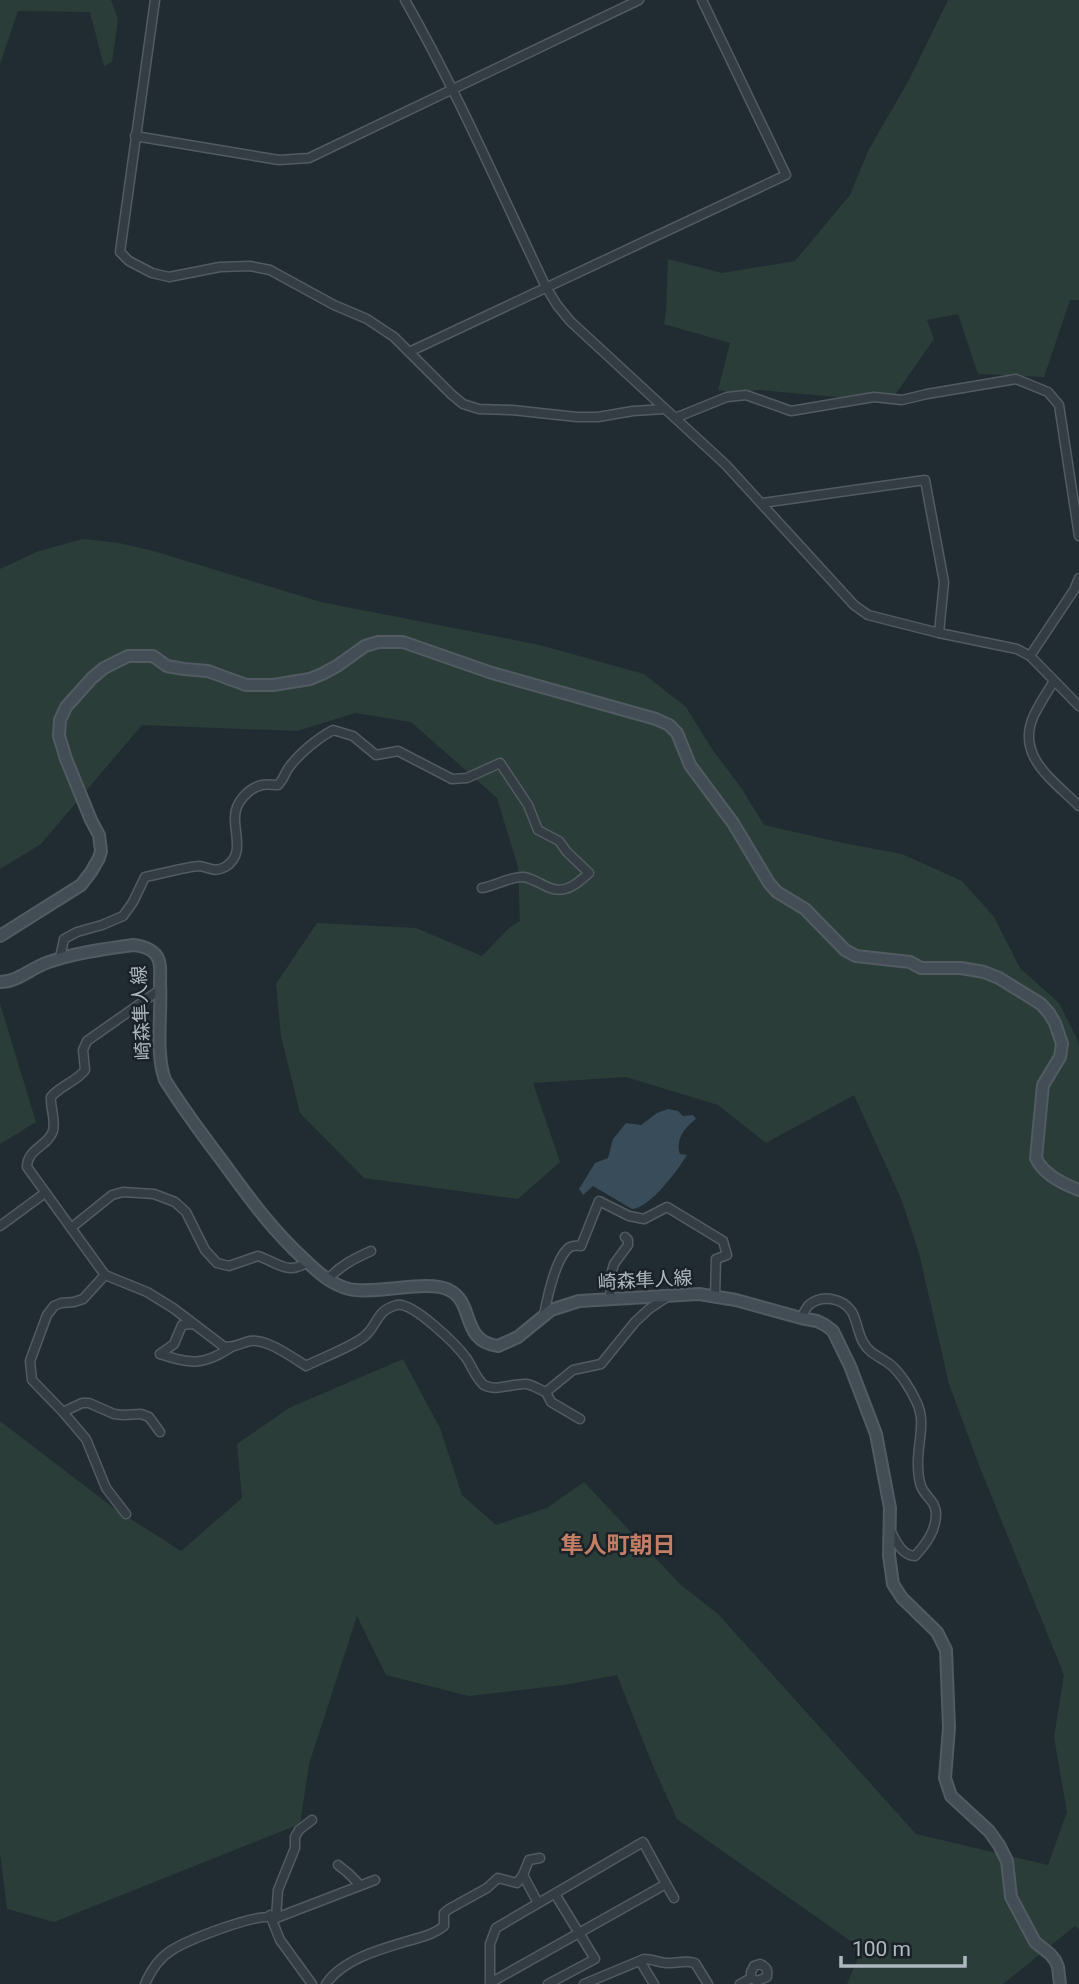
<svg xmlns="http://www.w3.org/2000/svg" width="1079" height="1984" viewBox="0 0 1079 1984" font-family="Roboto,'Noto Sans JP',sans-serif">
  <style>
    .green { fill: #2a3d39 }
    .water { fill: #394c5a }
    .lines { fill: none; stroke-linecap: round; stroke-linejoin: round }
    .minor-casing { stroke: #525b61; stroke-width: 11 }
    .secondary-casing { stroke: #525b61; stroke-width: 14 }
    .minor { stroke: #343d43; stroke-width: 8 }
    .secondary { stroke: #434d56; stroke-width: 10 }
    .labels { text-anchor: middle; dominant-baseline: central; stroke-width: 5; stroke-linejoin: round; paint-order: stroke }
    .street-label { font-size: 19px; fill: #afb8c0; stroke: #1a2228 }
    .quarter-label { font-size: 23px; font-weight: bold; fill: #c37f66; stroke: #1a2228 }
  </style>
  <rect width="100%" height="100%" fill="#212c32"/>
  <g class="green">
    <path d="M0,0H111L118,19L112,62L104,66L90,12L18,11L0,64Z"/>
    <path d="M948,0H1079V300H1070L1044,377L978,374L958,314L927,320L934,339L890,402L760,390L731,392L718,390L730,343L664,324L666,311L668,259L722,273L795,261L850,195L868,151L910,78Z"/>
    <path d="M83,539L119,543L150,550L321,602L540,645L644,674L686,707L712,749L742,789L764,825L843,843L902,854L962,881L994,917L1020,968L1059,1003L1077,1039L1079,1047V1929L1075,1926L1003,1984H847L862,1949L677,1819L651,1761L617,1675L564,1685L469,1696L386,1675L357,1616L309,1764L300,1824L54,1922L7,1909L0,1853V1421L115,1509L181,1551L242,1498L237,1444L289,1408L403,1359L440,1428L462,1495L496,1525L547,1508L584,1482L681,1585L718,1614L916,1834L1048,1865L1067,1812L1054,1737L1064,1675L979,1465L949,1384L919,1253L902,1201L854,1095L766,1143L718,1105L626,1077L533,1083L560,1162L518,1199L364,1178L300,1113L281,1036L276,984L317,923L416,928L482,956L509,928L520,921L518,867L497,798L411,722L355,713L297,731L142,725L41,844L0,869V569L39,551Z"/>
    <path d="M0,1004L36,1122L0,1144Z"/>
  </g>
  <path class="water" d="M668,1109L678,1111L683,1116L693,1115L696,1119C685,1127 675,1140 680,1154L687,1155C678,1170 650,1208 632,1209L593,1186L583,1195L579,1189L595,1163L608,1158L613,1139L626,1123L641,1125L657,1113Z"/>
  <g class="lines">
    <defs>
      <g id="minor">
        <path d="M155,0L120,252L129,261L152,273L169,277L220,267L250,266L270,270L334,305L367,319L394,337L451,394L463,404L479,409L512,410L577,417H598L633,411L665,409"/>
        <path d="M405,0C458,93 500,191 546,287L557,305L570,321L726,465L854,605L868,615L939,633L1017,649L1030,656L1079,706"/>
        <path d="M135,136L279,160L309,158L639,0"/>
        <path d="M409,352L786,175L702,0"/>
        <path d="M675,418L727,397L746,395L791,411L874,397L902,400L927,394L1016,379L1048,392L1059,405L1079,536"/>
        <path d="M762,503L925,480L944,582L939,633"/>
        <path d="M1030,656L1074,590L1079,578"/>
        <path d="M1054,681C1047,692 1040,703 1034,715C1015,756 1053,780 1079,806"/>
        <path d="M60,958L64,939L77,932L102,925L123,916L133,902L145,877C157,875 189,866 199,866C209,867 214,873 225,867C245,855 234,834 235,817C235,803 248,788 262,785C267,784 273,785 278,785C284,779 285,772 290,766C301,752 318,738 333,730L353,736L376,755L398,751L452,779L467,778L500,763L528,805L538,830L559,841L567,852L589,873C578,883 566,894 550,888C542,885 534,879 524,877C511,876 495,886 482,888"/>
        <path d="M161,989L87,1041L83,1050L85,1070C76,1082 61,1085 51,1097C50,1107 56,1120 53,1131C48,1146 27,1149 27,1167L105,1275L147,1292L173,1308L223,1346C233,1349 240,1343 250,1341C266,1338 292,1357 306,1366C321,1358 357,1345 367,1334C378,1323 377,1310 397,1305C413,1302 457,1345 467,1359C472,1367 477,1380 484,1385C496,1392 513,1383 526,1384C534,1385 539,1390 546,1392L573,1370L601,1364L635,1322L649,1309L667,1297"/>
        <path d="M0,1226L45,1193"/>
        <path d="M71,1228L112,1195L123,1192L154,1194L175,1202L186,1212L205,1250L217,1263L229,1266L258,1256C277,1262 288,1276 307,1262"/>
        <path d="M105,1275L83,1299L74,1302L61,1303L54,1306L47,1315L30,1361L32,1380L63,1412L82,1403H89L114,1414L123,1415L141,1414L149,1417L160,1432"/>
        <path d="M327,1280C340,1266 353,1259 371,1251"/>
        <path d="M610,1299L612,1271L614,1264L628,1245V1240L625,1237"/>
        <path d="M544,1315C547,1299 556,1256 570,1247C574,1245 576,1246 581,1246L599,1201L629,1216L644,1219L667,1207L723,1241L727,1255L716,1259L715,1296"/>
        <path d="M801,1318C803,1314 806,1308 809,1305C822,1294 843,1298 852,1312C857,1321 858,1333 863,1342C870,1355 882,1357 892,1366C901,1374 911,1390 916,1401C927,1422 917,1443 918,1465C918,1471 919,1480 921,1486C925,1497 936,1501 936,1514C936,1531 926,1544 915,1556C902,1555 897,1543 891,1532"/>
        <path d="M160,1354C189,1364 203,1366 230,1348"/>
        <path d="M160,1354L174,1344L182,1325L193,1324"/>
        <path d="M546,1392L551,1402L580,1419"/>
        <path d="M63,1412L86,1439L106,1488L126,1514"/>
        <path d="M338,1865L348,1873L360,1885"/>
        <path d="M523,1875L529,1860L540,1858"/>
        <path d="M666,1884L674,1898"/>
        <path d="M270,1915L280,1940L312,1984"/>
        <path d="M276,1918L278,1890L295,1848V1837L299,1830L312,1820"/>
        <path d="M640,1961L654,1984"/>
        <path d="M490,1983L666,1884L643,1842L496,1928L490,1944V1984"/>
        <path d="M145,1984C151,1970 159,1958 172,1950C188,1940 260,1911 276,1918L375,1880"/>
        <path d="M326,1984C343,1959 381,1949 408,1941C421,1937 433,1935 444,1926V1913L449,1909L487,1888L498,1878L517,1883L523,1875L538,1903"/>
        <path d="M548,1984L595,1959L555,1894"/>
        <path d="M584,1984L644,1959C653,1959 662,1964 670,1963C681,1963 683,1960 695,1963L708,1984"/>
        <path d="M740,1984L751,1978L757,1981L767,1977C768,1970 767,1967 760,1964L754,1966L751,1972V1978"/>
      </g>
      <g id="secondary">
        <path d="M0,936L81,885L91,872L99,858L101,851L99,835L91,820L66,759L59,736L60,720L66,707L92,678L104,668L128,656H153L167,666L184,669L208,671L246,685H273L310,679L322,674L337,666L365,646L378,642H403L492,673L656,719L669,725L677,733L690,765L733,823L769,883L777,892L805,909L845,950L856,956L910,962L921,968H961L984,972L999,978L1041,1004L1049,1013L1055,1023L1062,1044L1060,1057L1043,1085L1036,1158C1043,1174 1063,1184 1079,1190"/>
        <path d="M0,982C17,982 30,969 46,963C73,953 104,949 133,945C143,946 156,950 159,961C161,968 160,977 160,983C162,1014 155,1052 165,1080C182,1107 201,1133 220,1158C248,1196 270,1228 305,1260C318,1272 330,1284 349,1289C376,1295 428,1279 449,1290C475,1302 460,1341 498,1346L518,1337L551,1310L579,1301L699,1294L736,1300L801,1318L817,1321L825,1325L833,1331L850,1366L876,1434L890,1508L889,1555L893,1584L902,1598L937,1632L946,1650L949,1728L945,1778L951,1796L989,1831L999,1845L1007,1861L1011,1897L1035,1942L1050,1954L1055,1960L1058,1967L1060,1984"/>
      </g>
    </defs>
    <use href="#minor" class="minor-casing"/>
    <use href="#secondary" class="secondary-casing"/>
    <use href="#minor" class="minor"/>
    <use href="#secondary" class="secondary"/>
  </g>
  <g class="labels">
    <g class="street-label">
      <text transform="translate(141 1013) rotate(-93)">崎森隼人線</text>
      <text transform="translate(645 1280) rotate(-3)">崎森隼人線</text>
    </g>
    <g class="quarter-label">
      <text x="618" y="1545">隼人町朝日</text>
    </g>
  </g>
  <path d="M841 1956v10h124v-10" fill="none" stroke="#afb8c0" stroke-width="3.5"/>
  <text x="852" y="1956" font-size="21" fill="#afb8c0" stroke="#1a2228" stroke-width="5" paint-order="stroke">100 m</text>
</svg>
